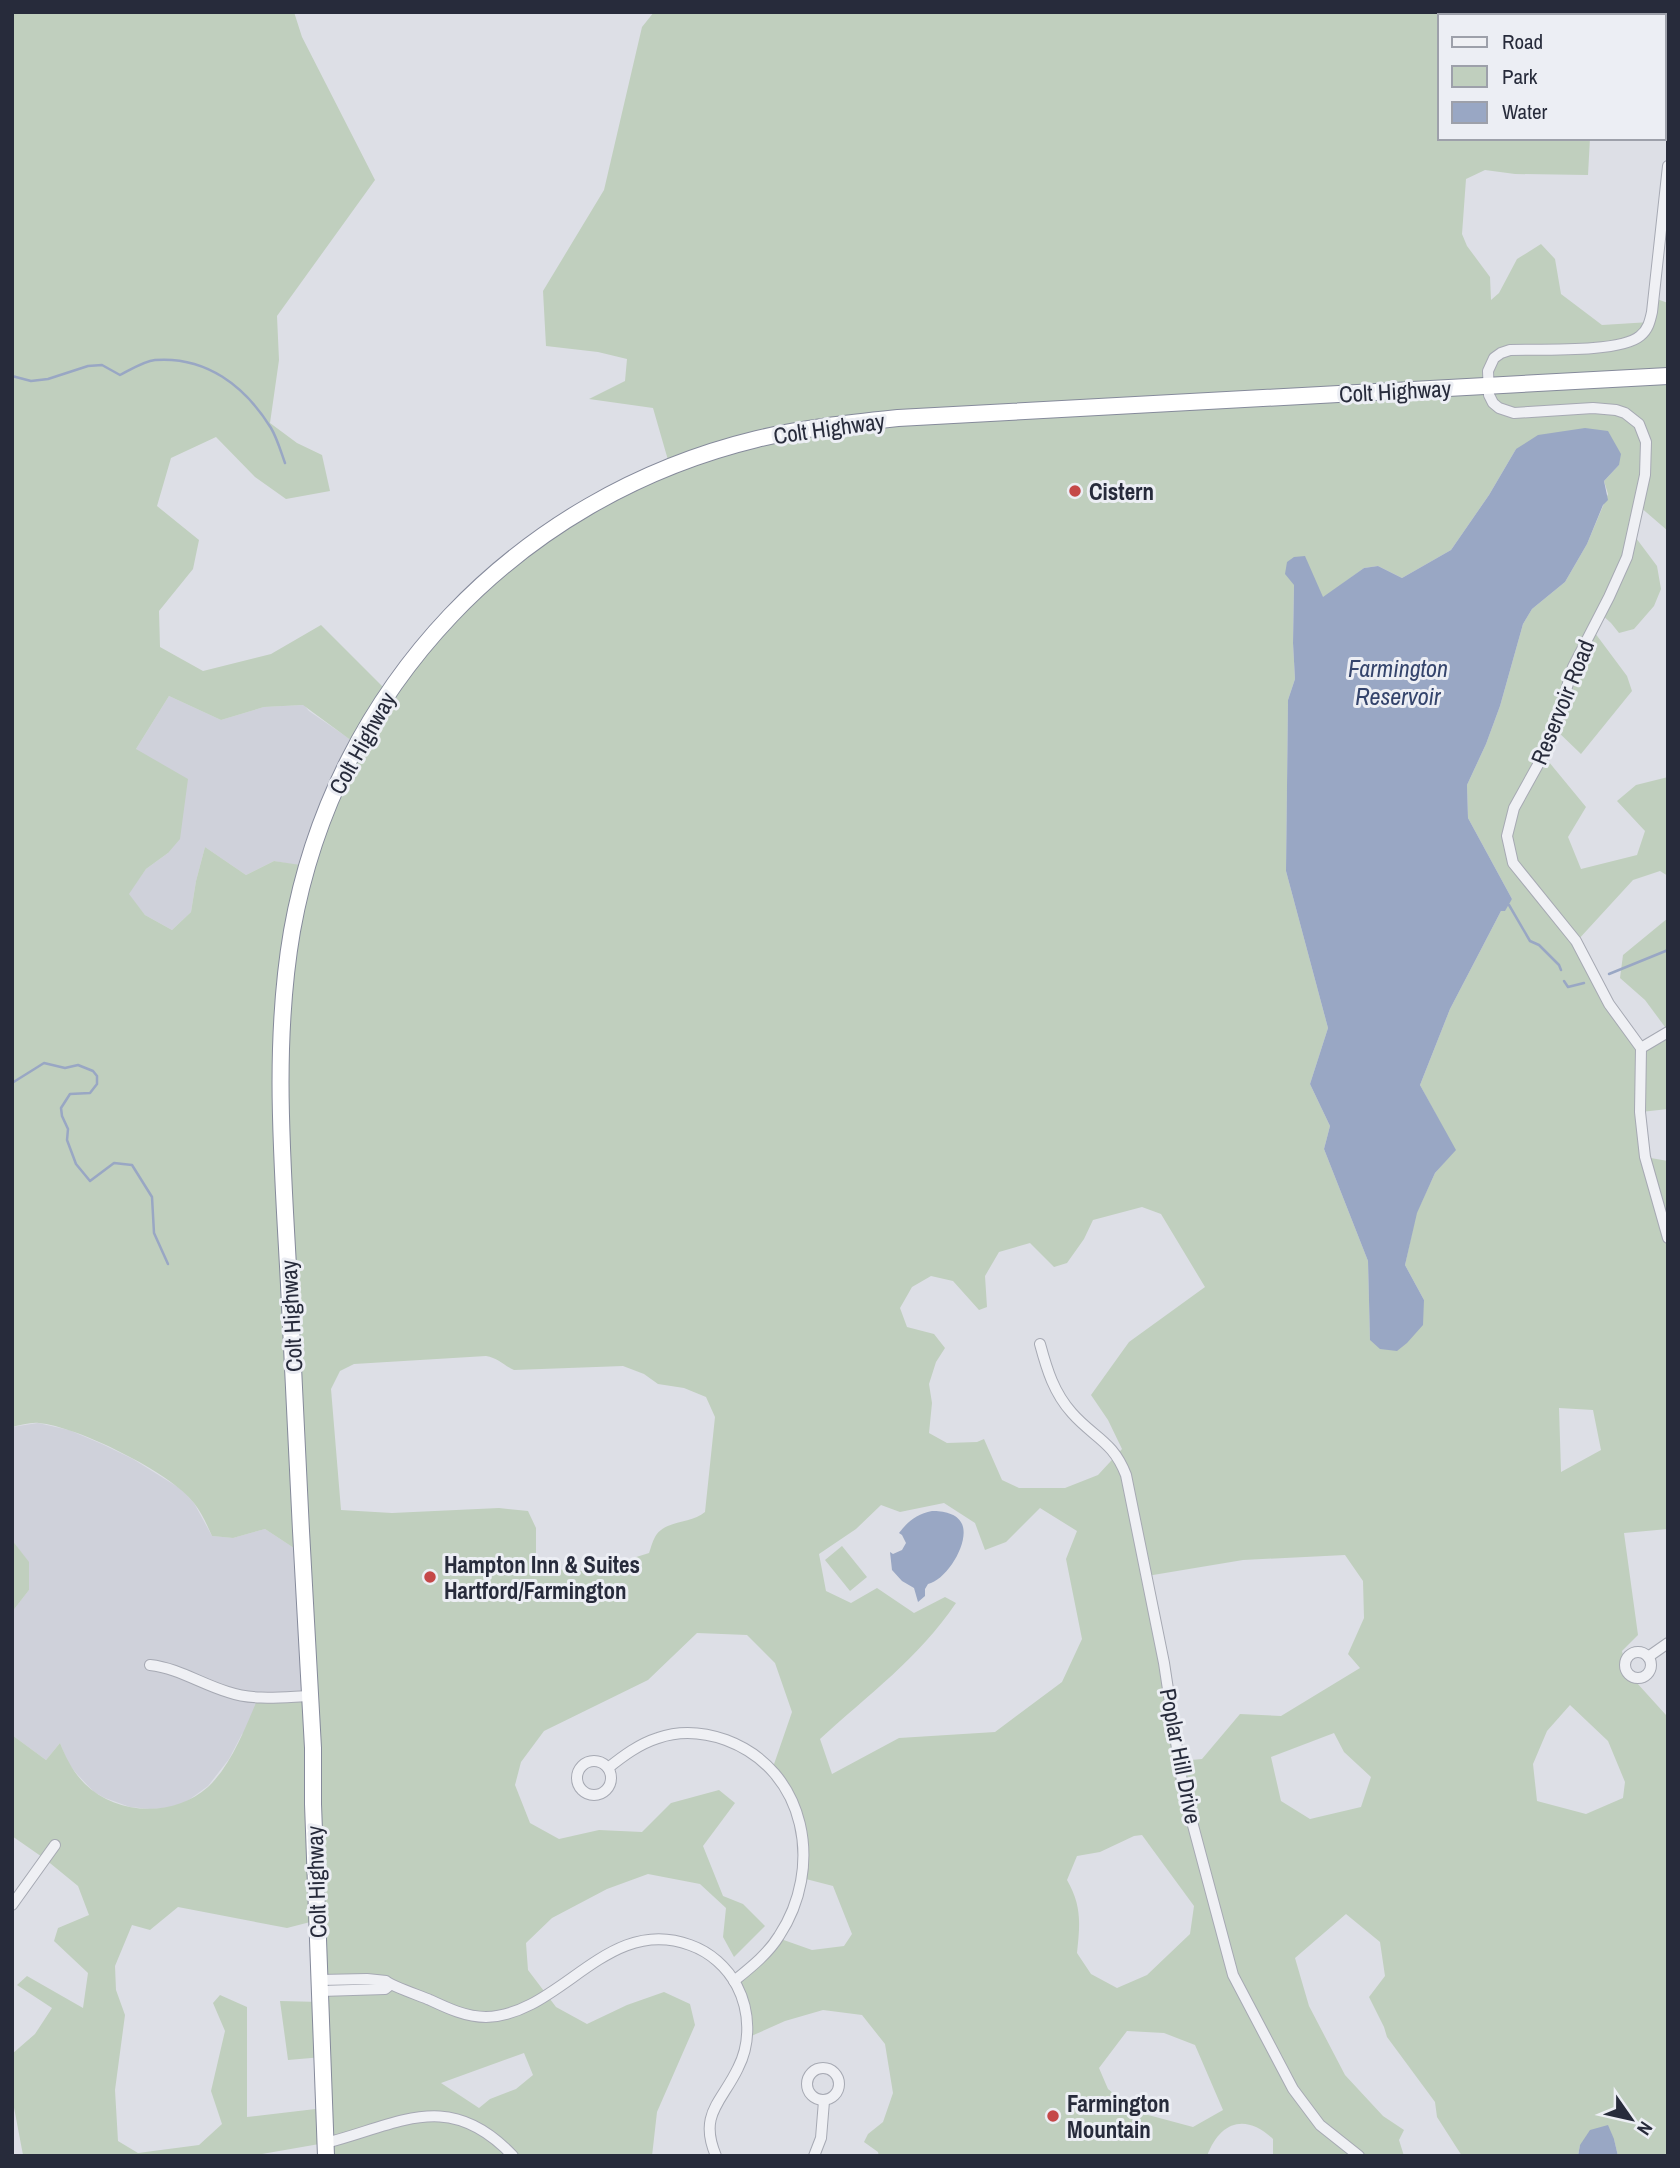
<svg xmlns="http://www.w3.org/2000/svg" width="1680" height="2168" viewBox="0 0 1680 2168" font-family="'Archivo Narrow',sans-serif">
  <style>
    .built { fill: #cfd1da }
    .green { fill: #c0cfbe; fill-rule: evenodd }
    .water { fill: #99a7c4 }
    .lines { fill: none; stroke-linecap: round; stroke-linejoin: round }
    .stream { stroke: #99a7c4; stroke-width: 2.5 }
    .minor-casing { stroke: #a6a9b3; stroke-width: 12 }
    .highway-casing { stroke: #858a9b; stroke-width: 18 }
    .minor { stroke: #eff0f4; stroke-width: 10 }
    .highway { stroke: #fff; stroke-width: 16 }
    .poi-dot { fill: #c54848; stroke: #eceef4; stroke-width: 2.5 }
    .labels { text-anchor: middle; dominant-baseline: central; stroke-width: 6; stroke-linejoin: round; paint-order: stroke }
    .street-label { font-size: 23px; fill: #272b3b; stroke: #eceef4 }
    .poi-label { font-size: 23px; font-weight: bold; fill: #272b3b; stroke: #eceef4; text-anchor: start }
    .water-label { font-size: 24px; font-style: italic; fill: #34446c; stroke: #eceef4 }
  </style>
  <rect width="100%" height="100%" fill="#dddfe6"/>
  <g class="built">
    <path d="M169,696L221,720L264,707L304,705L309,711L357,744L307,867L274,861L246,875L205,847L196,881L191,912L172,930L145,915L128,894L146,869L168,853L136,749Z"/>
    <path d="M38,1423L69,1430L102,1444L133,1459L181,1489L194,1503L212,1536L233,1538L265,1529L303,1554L310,1696L242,1734L229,1759L208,1786L186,1802L168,1808L150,1809L130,1807L105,1798L94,1792L76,1773L68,1763L60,1743L46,1760L12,1735V1612L29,1590V1563L12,1540V1427Z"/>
  </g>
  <g class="green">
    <path d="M12,12H294L302,37L375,180L277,316L279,360L270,423L297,443L322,455L330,491L286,499L255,477L216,437L171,458L157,506L199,540L193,569L159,611L160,647L203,671L271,654L321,625L388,692L501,567L670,467L653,408L589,399L625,381L627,359L598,352L546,346L543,291L604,190L642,27L654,12H1505L1506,16H1440V138H1590L1588,175L1515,174L1485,170L1466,179L1462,234L1467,246L1490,277L1491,300L1499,293L1517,259L1541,244L1555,259L1561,294L1602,325L1650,322L1654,298L1668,303V531L1639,506L1633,534L1657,566L1661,589L1654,606L1634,629L1619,633L1611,623L1601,614L1592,629L1627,676L1632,691L1581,754L1555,729L1544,756L1586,807L1568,837L1581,869L1637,855L1645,831L1617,801L1636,785L1668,777V876L1660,871L1633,880L1577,941L1641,1048L1668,1031L1645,1000L1620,978L1623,955L1668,918V1109L1641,1112L1645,1157L1668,1161V1529L1624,1533L1638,1635L1622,1651L1627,1672L1666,1715L1668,1725V2156H1618L1614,2139L1580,2145L1578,2156H1462L1437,2117L1435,2102L1387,2037L1384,2027L1369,1997L1385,1976L1380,1942L1346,1914L1295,1958L1309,2006L1345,2075L1383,2116L1404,2130L1399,2140L1404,2156H1273V2139C1246,2113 1220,2121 1207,2156H879L878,2152L864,2142L868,2134L883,2122L893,2093L885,2044L862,2015L823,2010L785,2021L747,2038L734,1981L778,1938L812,1950L844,1946L852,1934L833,1886L802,1878L800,1823L772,1770L792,1712L775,1663L747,1635L697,1633L648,1680L544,1731L521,1762L515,1785L530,1823L559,1839L599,1830L642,1832L671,1803L719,1790L735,1803L703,1846L723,1896L743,1904L765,1926L734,1957L723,1937L726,1908L700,1884L648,1874L607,1889L552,1918L526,1943L528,1970L556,2007L587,2024L627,2005L664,1992L690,2004L695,2025L657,2112L652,2156H326L325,2143L262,2154V2156H20L23,2155L12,2097V2054L35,2034L52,2008L17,1985L27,1976L83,2008L88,1973L54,1941L58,1928L89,1915L78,1886L45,1859L12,1836V1735L46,1760L60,1743C66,1758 73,1772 85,1784C117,1816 175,1817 208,1787C232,1764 245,1728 258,1698L309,1696L303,1554L265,1529L233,1538L212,1536C207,1525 202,1513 194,1503C172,1473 76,1426 39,1423C31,1422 21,1425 12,1427ZM1516,449L1619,465L1604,481L1608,494L1587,544L1565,582L1532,609L1523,624L1500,706L1486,744L1467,785L1468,818L1512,899L1501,911L1450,1009L1420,1085L1455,1150L1435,1173L1416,1214L1405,1265L1424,1300L1370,1340L1368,1261L1324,1149L1330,1126L1310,1084L1328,1028L1286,871L1288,700L1295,679L1293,643L1294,584L1323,598L1364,568L1378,566L1402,578L1451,550L1489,495ZM169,696L221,720L264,707L303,705L356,744L307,866L274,861L246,875L205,847L196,881L191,912L172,930L145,915L129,894L146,869L168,853L180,839L188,779L136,749ZM1142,1207L1161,1214L1205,1287L1129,1342L1091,1395L1108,1420L1122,1449L1098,1475L1065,1488H1019L1002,1480L984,1439L977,1442L947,1443L929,1433L932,1403L929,1384L936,1362L945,1348L934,1334L907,1327L900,1308L912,1287L931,1276L953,1281L979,1310L987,1307L985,1276L999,1252L1030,1243L1054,1267L1067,1263L1084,1239L1093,1220ZM486,1356C498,1358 503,1365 514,1370L623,1366L644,1374L658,1384L684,1388L706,1397L715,1417L705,1512C691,1524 664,1520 655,1537C652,1542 651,1548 649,1553L630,1559L589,1561L583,1571L536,1568V1528L528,1511L499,1508L392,1513L341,1510L331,1389L340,1371L354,1364ZM1559,1408L1593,1410L1601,1450L1561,1472ZM944,1503L975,1523L985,1550L1006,1542L1040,1508L1077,1531L1066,1559L1082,1639L1062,1682L995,1732L899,1738L832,1774L820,1739C869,1694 918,1659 956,1603L945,1597L914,1613L877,1588L851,1603L826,1591L819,1554L856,1529L881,1505L900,1512ZM1345,1555L1363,1581L1364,1618L1348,1654L1360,1668L1281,1716L1240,1714L1202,1759L1179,1761L1147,1576L1243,1560ZM1570,1705L1608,1741L1625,1782L1623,1798L1586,1814L1537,1801L1533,1764L1547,1731ZM1334,1733L1344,1752L1371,1777L1361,1807L1310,1819L1281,1801L1271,1757ZM1142,1835L1194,1906L1190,1934L1147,1975L1117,1988L1091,1974L1077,1953C1080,1924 1082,1906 1067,1880L1077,1856L1100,1852L1134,1836ZM178,1907L287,1928L318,1920L321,2002L280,2001L288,2060L323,2057L324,2108L247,2117V2007L220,1995L213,2003L225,2031L211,2091L222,2124L199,2145L138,2153L118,2141L115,2090L125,2015L116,1990L115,1966L132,1925L150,1930ZM1127,2031L1164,2033L1195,2045L1223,2110L1193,2127L1137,2112L1108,2089L1099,2068ZM524,2053L533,2075L516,2089L490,2099L479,2108L441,2083Z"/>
    <path d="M12,1540L29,1562V1590L12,1612Z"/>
    <path d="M842,1546L867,1577L850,1591L825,1560Z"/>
  </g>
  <g class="water">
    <path d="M1585,428L1608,431L1621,454L1619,465L1604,481L1608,500L1603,505L1587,544L1565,582L1532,609L1523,624L1500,706L1486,744L1467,785L1468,818L1512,899L1505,911H1501L1450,1009L1420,1085L1456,1150L1435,1173L1417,1213L1405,1265L1424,1300L1423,1325L1407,1343L1397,1351L1380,1349L1370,1340L1368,1261L1324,1149L1330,1126L1310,1084L1328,1028L1286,871L1288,700L1295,679L1293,643L1294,585L1285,574L1287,562L1294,557L1305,556L1323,597L1364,568L1378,566L1402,578L1451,550L1489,495L1516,449L1538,435Z"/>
    <path d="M932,1511C943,1511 957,1513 962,1524C970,1542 947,1580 928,1584L925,1589V1596L918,1602L914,1588L902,1581L892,1570L890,1552L893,1554L902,1550L906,1543L902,1535L899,1533C908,1521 917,1514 932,1511Z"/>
    <path d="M1608,2125L1614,2139L1618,2156H1578L1580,2145L1590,2130Z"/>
  </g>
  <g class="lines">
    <g class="stream">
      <path d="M12,376L31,381L48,379L88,366L102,365L120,375C130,370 144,361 155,360C206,356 245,386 271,428C277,438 281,452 285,463"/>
      <path d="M1509,905L1530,941L1539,945L1559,965L1561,970"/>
      <path d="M1609,974L1668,950"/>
      <path d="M1564,981L1568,987L1584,983"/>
      <path d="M12,1083L44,1063L65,1068L78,1065L93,1071L97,1076V1084L90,1093L70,1094L61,1108L62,1116L68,1129L67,1140L76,1164L90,1181L114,1163L132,1165L152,1197L154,1233L168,1264"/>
    </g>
    <defs>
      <g id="minor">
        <path d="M1659,12L1660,16"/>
        <path d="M1664,29L1668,42"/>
        <path d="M1668,166L1652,312C1650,321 1648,330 1640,336C1620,353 1539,349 1510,350L1501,353L1494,358L1488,371L1489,395L1493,403L1499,408L1514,413L1593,408L1616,410L1625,413L1639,424L1646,442L1645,475L1627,557L1609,597L1573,667L1550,743L1514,808L1507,836L1513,863L1576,941L1609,1004L1641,1048L1640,1112L1645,1157L1668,1238"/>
        <path d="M1641,1048L1668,1032"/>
        <path d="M1040,1344C1047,1370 1054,1393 1072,1413C1094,1438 1113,1441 1126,1475L1164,1663L1183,1788L1233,1975L1293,2089L1320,2125L1359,2156"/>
        <circle cx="1638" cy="1665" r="13"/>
        <path d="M1648,1657L1668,1643"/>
        <path d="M150,1665C178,1668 201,1684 228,1692C254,1701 283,1697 310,1696"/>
        <circle cx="594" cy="1778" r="17"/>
        <path d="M608,1768C623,1756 639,1744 658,1738C681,1730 703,1732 726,1740C807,1770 824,1868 779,1936C768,1954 750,1968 734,1981"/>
        <path d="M12,1905L55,1845"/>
        <path d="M320,1980L367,1979L386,1981C391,1986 421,1996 430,2000C447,2008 466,2017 486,2017C561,2015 607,1914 690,1945C710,1952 727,1967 737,1986C750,2011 751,2043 738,2068C722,2102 698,2114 716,2156"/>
        <path d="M321,1991L385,1989L390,1985"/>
        <circle cx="823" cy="2084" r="16"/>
        <path d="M326,2143C400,2124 449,2088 513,2156"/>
        <path d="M814,2156L821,2138L824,2101"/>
      </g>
      <path id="highway" d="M326,2156L313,1804V1748C304,1594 296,1439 289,1285C283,1168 272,1047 292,931C335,688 517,497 757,439C803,428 851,423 898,418L1668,376"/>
    </defs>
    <use href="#minor" class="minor-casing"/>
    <use href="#highway" class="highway-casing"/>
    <use href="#minor" class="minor"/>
    <use href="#highway" class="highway"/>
  </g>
  <g class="poi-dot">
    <circle cx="1075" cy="491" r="7"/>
    <circle cx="430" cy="1577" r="7"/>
    <circle cx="1053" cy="2116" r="7"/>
  </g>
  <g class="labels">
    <g class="street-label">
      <text transform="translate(1395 391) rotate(-3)">Colt Highway</text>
      <text transform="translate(829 428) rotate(-8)">Colt Highway</text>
      <text transform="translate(1562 702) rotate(-68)">Reservoir Road</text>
      <text transform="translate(362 743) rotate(-61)">Colt Highway</text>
      <text transform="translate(291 1316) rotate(-93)">Colt Highway</text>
      <text transform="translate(1181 1756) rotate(79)">Poplar Hill Drive</text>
      <text transform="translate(316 1882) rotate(-92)">Colt Highway</text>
    </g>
    <g class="poi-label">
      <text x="1089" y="491">Cistern</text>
      <text x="444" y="1564">Hampton Inn &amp; Suites<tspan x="444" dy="26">Hartford/Farmington</tspan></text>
      <text x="1067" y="2103">Farmington<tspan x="1067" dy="26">Mountain</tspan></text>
    </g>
    <g class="water-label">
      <text x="1398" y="668">Farmington<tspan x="1398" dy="28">Reservoir</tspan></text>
    </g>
  </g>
  <rect width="1680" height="2168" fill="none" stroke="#272b3b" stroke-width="28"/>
  <rect x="1438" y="14" width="228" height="126" fill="#eceef4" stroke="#9da0aa" stroke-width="2"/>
  <rect x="1452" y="37" width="35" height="10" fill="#eff0f4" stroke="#9da0aa" stroke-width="2"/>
  <text x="1502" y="49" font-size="21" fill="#272b3b">Road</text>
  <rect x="1452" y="66" width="35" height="21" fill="#c0cfbe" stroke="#9da0aa" stroke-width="2"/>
  <text x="1502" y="84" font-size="21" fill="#272b3b">Park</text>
  <rect x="1452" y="102" width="35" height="21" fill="#99a7c4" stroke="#9da0aa" stroke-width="2"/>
  <text x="1502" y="119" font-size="21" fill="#272b3b">Water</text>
  <g transform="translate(1631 2119) rotate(124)" stroke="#eceef4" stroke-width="5" paint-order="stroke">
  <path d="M0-5L12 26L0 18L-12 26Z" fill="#272b3b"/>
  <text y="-10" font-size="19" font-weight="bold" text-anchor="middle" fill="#272b3b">N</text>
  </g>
</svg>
